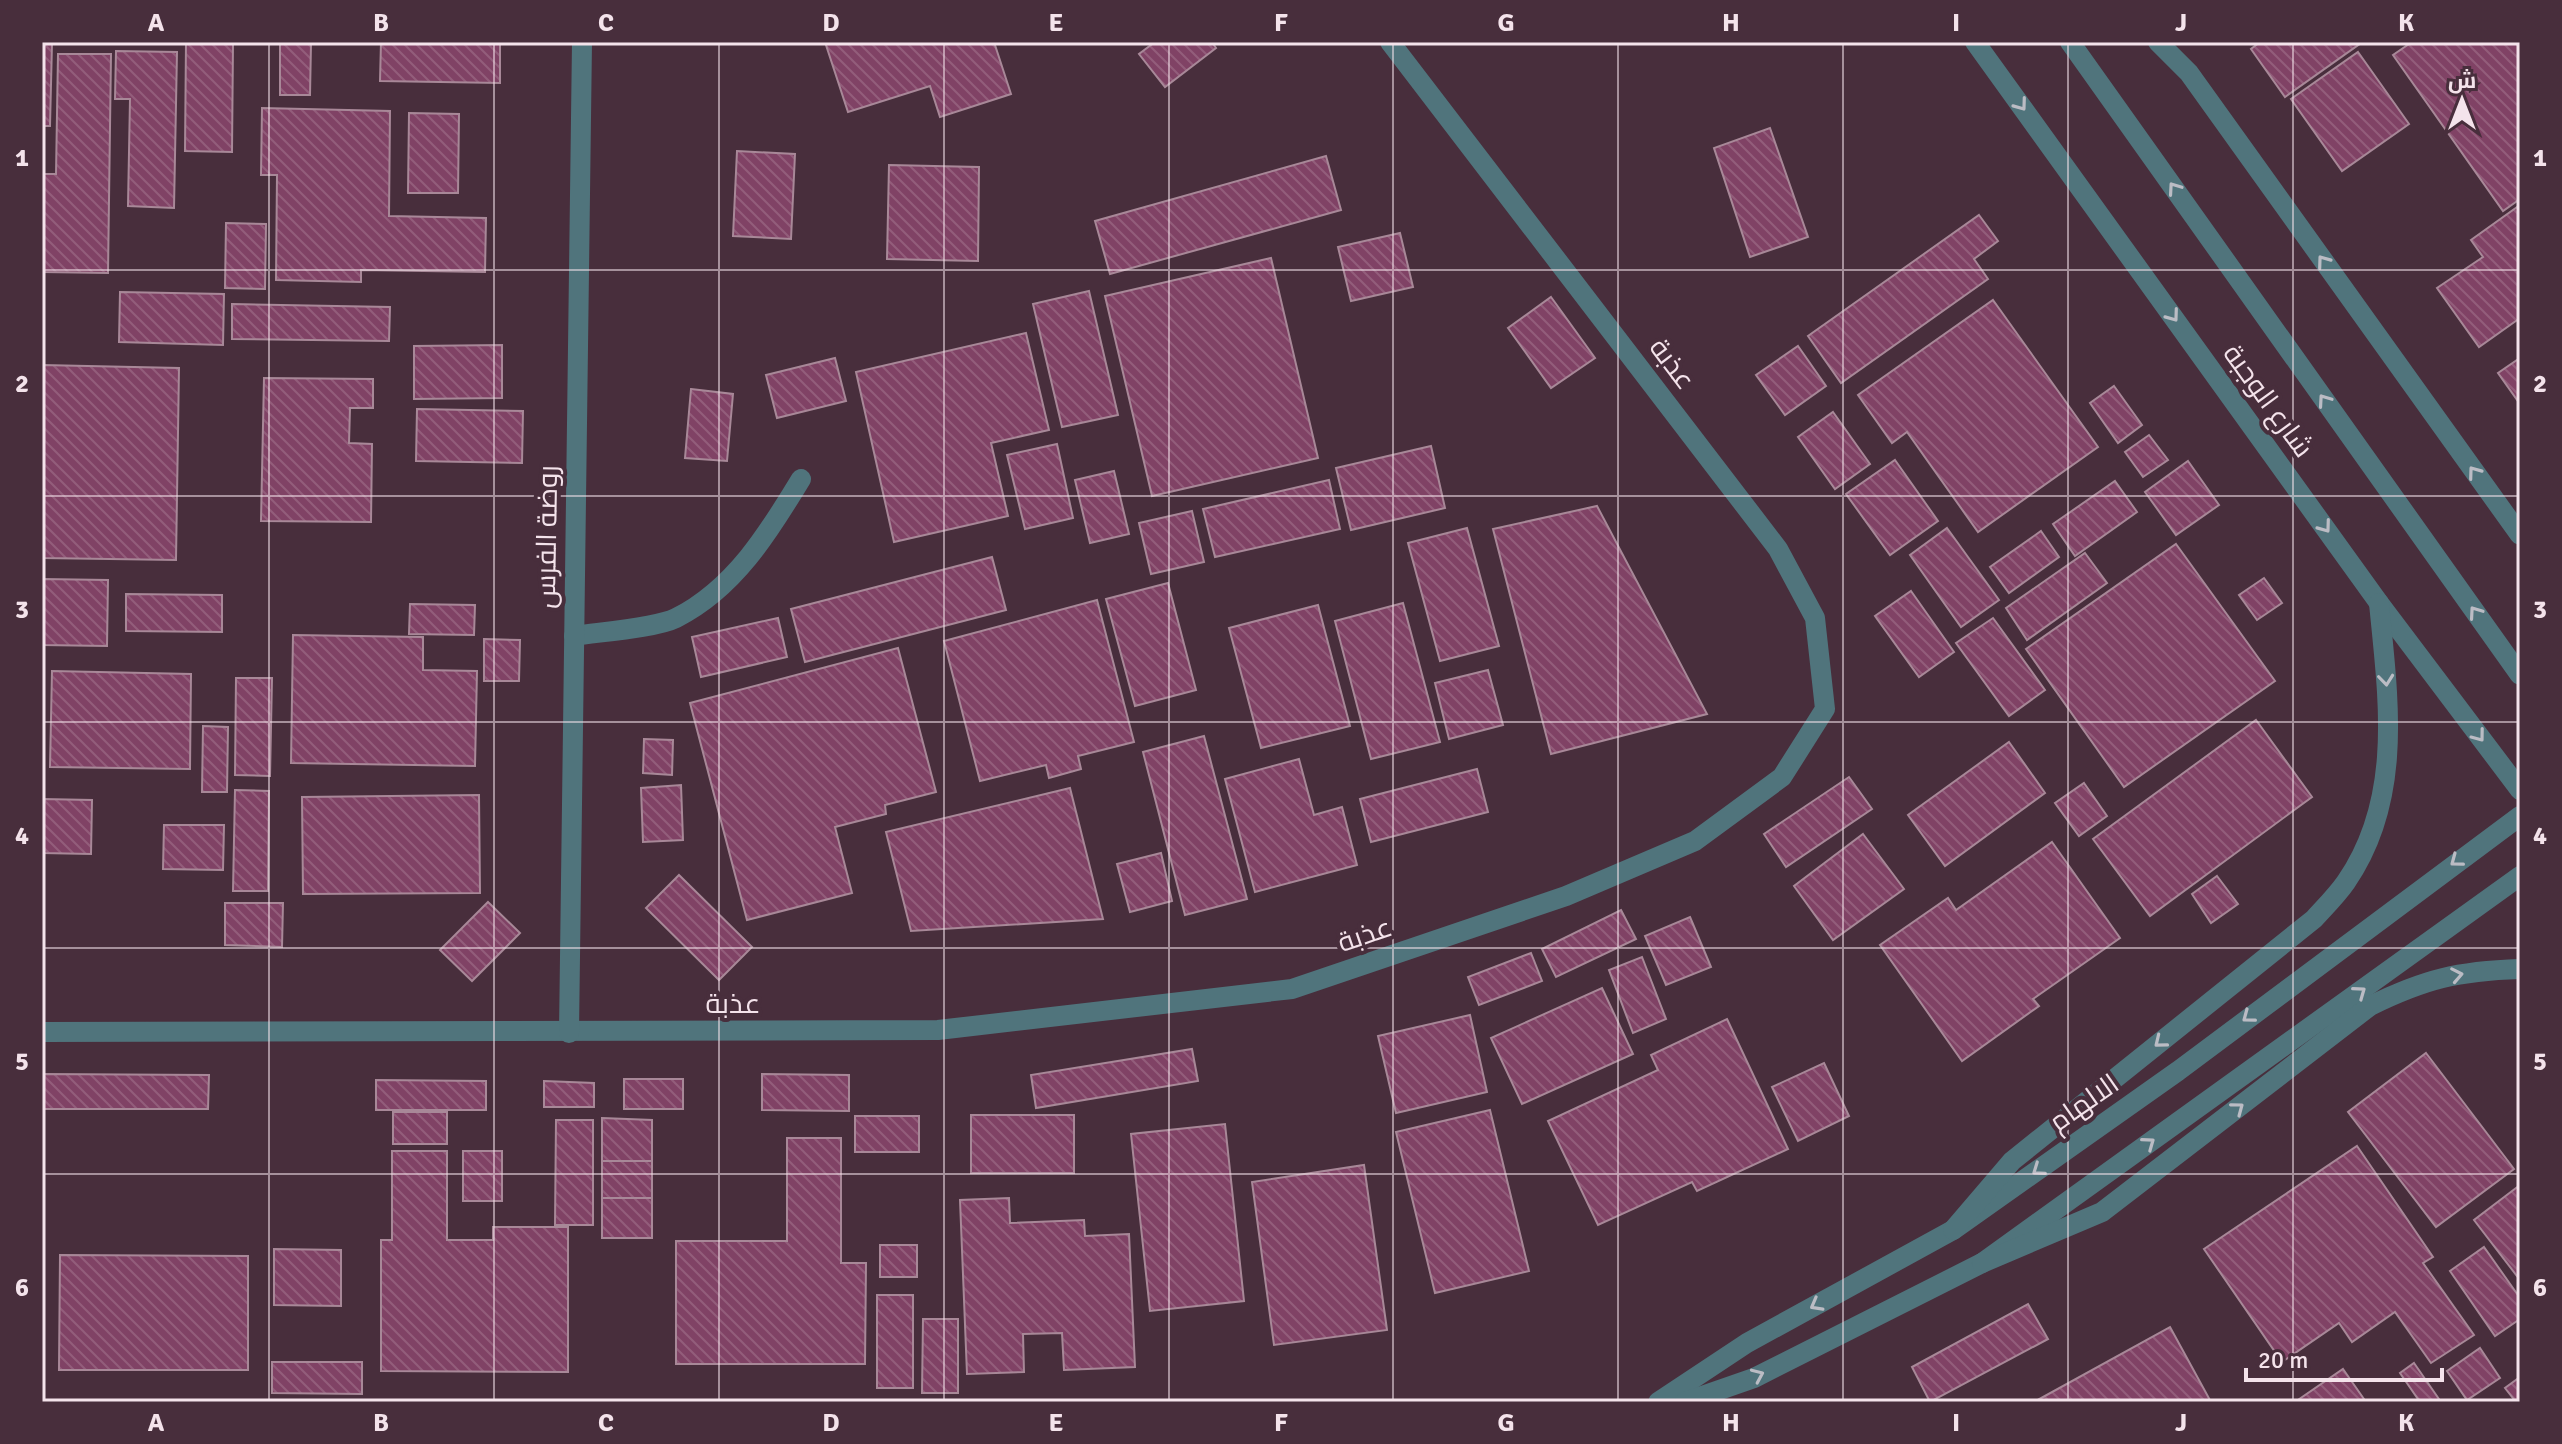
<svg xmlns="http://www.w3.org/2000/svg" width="2562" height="1444" viewBox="0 0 2562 1444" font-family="Signika,Cairo,sans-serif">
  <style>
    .building { fill: url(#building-back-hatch); stroke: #a88898; stroke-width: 2 }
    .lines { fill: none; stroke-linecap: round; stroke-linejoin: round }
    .service { stroke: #50747c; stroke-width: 20 }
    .minor { stroke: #50747c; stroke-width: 20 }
    .tertiary { stroke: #50747c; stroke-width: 20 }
    .oneway { stroke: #bbbcc4 }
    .grid { fill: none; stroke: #f4e3eb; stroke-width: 2; stroke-opacity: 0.55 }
    .labels { text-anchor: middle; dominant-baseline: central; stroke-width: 8; stroke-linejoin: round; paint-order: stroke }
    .street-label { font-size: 28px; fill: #f4e3eb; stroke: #482e3c }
    .neatline { fill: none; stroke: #f4e3eb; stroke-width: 3 }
    .grid-label { font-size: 26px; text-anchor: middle; font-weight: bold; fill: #f4e3eb }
  </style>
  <defs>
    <pattern id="building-back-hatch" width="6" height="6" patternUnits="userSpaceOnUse" patternTransform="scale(2)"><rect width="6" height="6" fill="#804265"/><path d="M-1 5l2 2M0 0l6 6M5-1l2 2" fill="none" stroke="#935d7b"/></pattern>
  </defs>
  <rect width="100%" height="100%" fill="#482e3c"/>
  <g class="building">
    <path d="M186,42L233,43L232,152L185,151Z"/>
    <path d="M381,42H500V83L380,81Z"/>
    <path d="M825,42H994L1011,94L940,117L930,86L848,112Z"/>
    <path d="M1155,42H1212L1216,48L1165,87L1139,54Z"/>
    <path d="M2260,42H2360L2361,43L2285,97L2251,49Z"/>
    <path d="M2412,42H2520V199L2503,211L2393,55Z"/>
    <path d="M42,43H52L50,126H42Z"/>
    <path d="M280,44H311L310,95H280Z"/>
    <path d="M116,51L177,52L174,208L128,206L130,99H115Z"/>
    <path d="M2358,52L2409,124L2342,171L2291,99Z"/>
    <path d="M58,54H111L108,273L42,272V174H56Z"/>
    <path d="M262,108L390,111L389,216L486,218L485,272L361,270V282L276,280L277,175H261Z"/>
    <path d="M409,113L459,114L458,193H408Z"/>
    <path d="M1770,128L1808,237L1750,257L1714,148Z"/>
    <path d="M737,151L795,154L791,239L733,236Z"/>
    <path d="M1326,156L1341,210L1110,274L1095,221Z"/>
    <path d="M889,165L979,167L978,261L887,259Z"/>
    <path d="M2520,205V318L2479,347L2437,288L2483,257L2471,240Z"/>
    <path d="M1979,215L1998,241L1974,259L1988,279L1841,383L1808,336Z"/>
    <path d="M226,223L266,224L265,289L225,288Z"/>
    <path d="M1400,233L1413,287L1351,301L1338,247Z"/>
    <path d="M1271,258L1318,458L1152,496L1105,296Z"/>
    <path d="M1089,291L1118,415L1062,427L1033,304Z"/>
    <path d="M120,292L224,294L223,345L119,342Z"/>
    <path d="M1551,297L1595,358L1551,388L1508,328Z"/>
    <path d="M1993,300L2098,447L1978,532L1907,432L1892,443L1858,395Z"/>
    <path d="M232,304L390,307L389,341L232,339Z"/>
    <path d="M1026,333L1049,430L991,443L1008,516L894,542L856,372Z"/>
    <path d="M502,345V398L414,399V346Z"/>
    <path d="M1798,346L1826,386L1785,415L1756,375Z"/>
    <path d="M835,358L846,401L777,418L766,375Z"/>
    <path d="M2520,358V404L2498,373Z"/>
    <path d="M42,365L179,368L176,560L42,558Z"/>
    <path d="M264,378L373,379V408H350L349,443L372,444L371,522L261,521Z"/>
    <path d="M2114,386L2142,425L2118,443L2090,403Z"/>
    <path d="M691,389L733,394L727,461L685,458Z"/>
    <path d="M417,409L523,411L522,463L416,461Z"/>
    <path d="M1833,412L1870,464L1835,489L1798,437Z"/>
    <path d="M2149,435L2168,460L2143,477L2125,452Z"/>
    <path d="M1057,444L1073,518L1025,529L1007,455Z"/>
    <path d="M1431,446L1445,508L1351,530L1336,468Z"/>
    <path d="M1895,460L1938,521L1890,555L1846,494Z"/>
    <path d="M2188,461L2219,505L2176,535L2145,492Z"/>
    <path d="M1114,471L1129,534L1090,543L1075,480Z"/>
    <path d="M1329,480L1340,529L1215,557L1203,509Z"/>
    <path d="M2115,481L2137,512L2075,556L2053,524Z"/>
    <path d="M1597,506L1707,714L1551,754L1493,529Z"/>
    <path d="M1192,511L1204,562L1151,574L1139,523Z"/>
    <path d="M1467,528L1499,646L1440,661L1408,543Z"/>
    <path d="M1947,528L1999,600L1961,627L1910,555Z"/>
    <path d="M2041,531L2059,557L2009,593L1990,567Z"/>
    <path d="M2176,544L2275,681L2124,787L2026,649Z"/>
    <path d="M2085,553L2107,583L2027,640L2006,608Z"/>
    <path d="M992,557L1006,610L805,662L791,609Z"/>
    <path d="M2264,578L2282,603L2257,620L2239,595Z"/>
    <path d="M42,579L108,580L107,646L42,645Z"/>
    <path d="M1168,583L1196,690L1135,706L1106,599Z"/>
    <path d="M1911,591L1954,652L1919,677L1875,616Z"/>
    <path d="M126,594L222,595V632L126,631Z"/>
    <path d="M1097,600L1134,742L1078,756L1081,769L1049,778L1046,765L980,781L944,641Z"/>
    <path d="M1403,603L1440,742L1371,759L1335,621Z"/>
    <path d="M410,604L475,605L474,635L409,634Z"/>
    <path d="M1318,605L1350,726L1261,748L1229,628Z"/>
    <path d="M778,618L787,657L701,677L692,637Z"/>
    <path d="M1993,618L2045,690L2009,716L1956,643Z"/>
    <path d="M293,635L423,637V670L477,671L475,766L291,763Z"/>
    <path d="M484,639L520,640L519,681H484Z"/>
    <path d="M898,648L936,792L885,805L886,814L835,827L852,893L747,920L690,703Z"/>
    <path d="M1488,670L1503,725L1449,739L1435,683Z"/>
    <path d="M52,671L191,674L190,769L50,767Z"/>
    <path d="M236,678H272L270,776L235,775Z"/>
    <path d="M2256,720L2312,797L2150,916L2093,839Z"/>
    <path d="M203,726L228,727L227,792H202Z"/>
    <path d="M1204,736L1247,899L1185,915L1143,752Z"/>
    <path d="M644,739L673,740L672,775L643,773Z"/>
    <path d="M2009,742L2045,793L1945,866L1908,815Z"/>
    <path d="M1299,759L1314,815L1342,807L1357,865L1255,892L1225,779Z"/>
    <path d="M1477,769L1488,812L1371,842L1360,799Z"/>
    <path d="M1849,777L1872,809L1786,867L1764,834Z"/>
    <path d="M2084,783L2107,816L2079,836L2055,803Z"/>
    <path d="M681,785L683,840L643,842L641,788Z"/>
    <path d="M1070,788L1103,919L911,931L886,832Z"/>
    <path d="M235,790L269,791L268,891H233Z"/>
    <path d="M479,795L480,893L303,894L302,797Z"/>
    <path d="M42,799L92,800L91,854L42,853Z"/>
    <path d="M164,825H224L223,870L163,869Z"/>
    <path d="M1863,834L1904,889L1833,940L1794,886Z"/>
    <path d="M2052,842L2120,938L2033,999L2039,1006L1962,1061L1880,945L1948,898L1956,910Z"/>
    <path d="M1161,853L1172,901L1130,912L1117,864Z"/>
    <path d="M679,875L752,947L719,980L646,908Z"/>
    <path d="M2217,876L2238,904L2211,923L2192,894Z"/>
    <path d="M488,902L520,933L472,981L440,950Z"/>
    <path d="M225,903H283L282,947L225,945Z"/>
    <path d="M1621,910L1636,939L1556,977L1542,949Z"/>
    <path d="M1690,917L1711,967L1666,985L1645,936Z"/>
    <path d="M1531,953L1542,981L1479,1005L1468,977Z"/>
    <path d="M1642,957L1666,1019L1633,1033L1609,970Z"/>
    <path d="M1602,988L1633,1054L1522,1104L1491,1038Z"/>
    <path d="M1470,1015L1487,1092L1396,1113L1378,1036Z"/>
    <path d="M1727,1019L1788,1149L1697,1191L1692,1182L1598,1225L1548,1121L1658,1070L1651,1055Z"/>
    <path d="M1192,1049L1198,1081L1036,1108L1031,1075Z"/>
    <path d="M2426,1053L2514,1169L2436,1227L2348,1112Z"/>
    <path d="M1824,1063L1849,1116L1798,1141L1772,1087Z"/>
    <path d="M42,1074L209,1075L208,1109H42Z"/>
    <path d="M762,1074L849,1075V1111L762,1110Z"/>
    <rect x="624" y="1079" width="59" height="30"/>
    <path d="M376,1080L486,1081V1110H376Z"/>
    <path d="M544,1081L594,1083V1107H544Z"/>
    <path d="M1490,1110L1529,1271L1435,1293L1396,1132Z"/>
    <rect x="393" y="1112" width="54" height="32"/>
    <rect x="971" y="1115" width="103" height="58"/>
    <rect x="855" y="1116" width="64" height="36"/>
    <path d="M602,1118L652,1120V1161H602Z"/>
    <path d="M556,1120H593V1225H555Z"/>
    <path d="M1225,1124L1244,1301L1150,1311L1131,1134Z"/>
    <path d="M787,1138H841V1263H866L865,1364H676V1241H787Z"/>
    <path d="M2357,1146L2433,1257L2423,1263L2474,1335L2431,1363L2395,1312L2352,1342L2339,1323L2282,1362L2204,1249Z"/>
    <path d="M392,1151H447V1240H493V1227H568V1372L381,1371V1240H392Z"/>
    <rect x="463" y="1151" width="39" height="50"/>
    <rect x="602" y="1161" width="50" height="37"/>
    <path d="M1364,1165L1387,1330L1274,1345L1252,1182Z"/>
    <path d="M2520,1185V1280L2474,1220Z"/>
    <rect x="602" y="1198" width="50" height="40"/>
    <path d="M1009,1198L1010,1223L1084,1220L1085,1236L1129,1234L1135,1367L1064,1370L1062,1333L1023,1334L1024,1372L967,1374L960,1200Z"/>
    <rect x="880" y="1245" width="37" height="32"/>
    <path d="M2484,1247L2520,1298V1319L2495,1336L2450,1271Z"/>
    <path d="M274,1249L341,1250V1306L274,1305Z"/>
    <path d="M60,1255L248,1256V1370H59Z"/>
    <rect x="877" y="1295" width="36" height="93"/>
    <path d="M2028,1304L2048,1339L1930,1402L1912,1367Z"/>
    <path d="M923,1319H958V1393H922Z"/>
    <path d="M2170,1327L2211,1402H2034Z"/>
    <path d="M2480,1348L2500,1378L2467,1400L2447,1371Z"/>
    <path d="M272,1362H362V1394L272,1393Z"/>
    <path d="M2414,1363L2441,1402H2420L2400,1373Z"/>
    <path d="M2343,1369L2366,1402H2295Z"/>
    <path d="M2520,1377V1402H2516L2505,1388Z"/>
  </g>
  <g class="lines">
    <path class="service" d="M574,636C599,632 656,628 676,618C734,589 769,532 801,479"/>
    <g class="minor">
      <path d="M2158,42L2189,73L2520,535"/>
      <path d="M42,1032L938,1030L1292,989L1566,896L1695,841L1782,777L1825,709L1815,618L1778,549L1390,42"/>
      <path d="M569,1033L582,42"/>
      <path d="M1658,1402L1747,1343L1953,1230L2178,1071L2520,816"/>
      <path d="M1685,1402L1754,1378L1982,1263L2520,876"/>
    </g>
    <g class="tertiary">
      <path d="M1975,42L2379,603L2520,790"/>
      <path d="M2070,42L2520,675"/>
      <path d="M1953,1230L2012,1161L2314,919C2325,907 2337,895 2346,882C2404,798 2388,697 2379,603"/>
      <path d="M1982,1263L2102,1212L2370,1006C2425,979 2458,971 2520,969"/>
    </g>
  </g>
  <defs><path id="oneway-chevron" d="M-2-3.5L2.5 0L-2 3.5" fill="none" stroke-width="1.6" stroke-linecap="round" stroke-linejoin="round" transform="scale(2)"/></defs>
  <g class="oneway">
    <use href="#oneway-chevron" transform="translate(2021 105) rotate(54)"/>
    <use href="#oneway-chevron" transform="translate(2174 188) rotate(-125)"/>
    <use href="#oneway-chevron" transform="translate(2323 261) rotate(-126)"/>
    <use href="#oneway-chevron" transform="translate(2173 316) rotate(54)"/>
    <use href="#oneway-chevron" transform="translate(2324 400) rotate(-125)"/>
    <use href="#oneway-chevron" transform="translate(2474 472) rotate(-126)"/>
    <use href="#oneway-chevron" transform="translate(2325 527) rotate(54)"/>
    <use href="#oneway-chevron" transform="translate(2475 612) rotate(-125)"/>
    <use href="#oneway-chevron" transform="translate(2386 680) rotate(84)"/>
    <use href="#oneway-chevron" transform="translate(2479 736) rotate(53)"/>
    <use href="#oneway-chevron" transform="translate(2456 861) rotate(143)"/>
    <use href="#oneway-chevron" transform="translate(2457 975) rotate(-11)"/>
    <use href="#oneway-chevron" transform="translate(2360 992) rotate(-36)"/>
    <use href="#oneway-chevron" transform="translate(2248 1017) rotate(143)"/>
    <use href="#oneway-chevron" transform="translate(2160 1042) rotate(141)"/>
    <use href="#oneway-chevron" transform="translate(2238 1108) rotate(-37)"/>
    <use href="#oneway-chevron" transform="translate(2149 1143) rotate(-36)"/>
    <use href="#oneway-chevron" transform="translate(2038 1170) rotate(145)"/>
    <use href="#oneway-chevron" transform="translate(1816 1305) rotate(151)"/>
    <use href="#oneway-chevron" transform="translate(1758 1375) rotate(-24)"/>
  </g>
  <path class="grid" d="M269,42V1402M494,42V1402M719,42V1402M944,42V1402M1169,42V1402M1393,42V1402M1618,42V1402M1843,42V1402M2068,42V1402M2293,42V1402M42,270H2520M42,496H2520M42,722H2520M42,948H2520M42,1174H2520"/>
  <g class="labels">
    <g class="street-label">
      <text transform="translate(1672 364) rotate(53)">عذبة</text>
      <text transform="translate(2268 401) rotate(54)">شارع الوجبة</text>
      <text transform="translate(547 537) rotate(-89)">روضة الفرس</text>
      <text transform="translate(1365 935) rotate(-19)">عذبة</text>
      <text x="733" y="1004">عذبة</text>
      <text transform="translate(2084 1103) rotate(-35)">الالهام</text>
    </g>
  </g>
  <rect width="2562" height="1444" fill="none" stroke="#482e3c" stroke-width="88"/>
  <g transform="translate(2462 100)" stroke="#482e3c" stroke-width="6" paint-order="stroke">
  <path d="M0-6L14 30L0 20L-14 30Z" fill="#f4e3eb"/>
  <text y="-12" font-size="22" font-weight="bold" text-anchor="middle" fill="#f4e3eb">ش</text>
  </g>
  <path d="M2246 1368v12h196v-12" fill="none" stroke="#f4e3eb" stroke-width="4"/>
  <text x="2258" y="1368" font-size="24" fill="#f4e3eb" stroke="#482e3c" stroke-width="6" paint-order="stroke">20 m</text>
  <rect x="44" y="44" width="2474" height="1356" class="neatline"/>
  <g class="grid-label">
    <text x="156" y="31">A</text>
    <text x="381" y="31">B</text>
    <text x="606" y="31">C</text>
    <text x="831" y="31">D</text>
    <text x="1056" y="31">E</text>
    <text x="1281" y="31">F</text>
    <text x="1506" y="31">G</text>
    <text x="1731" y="31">H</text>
    <text x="1956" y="31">I</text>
    <text x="2181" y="31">J</text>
    <text x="2406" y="31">K</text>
    <text x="22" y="166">1</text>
    <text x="2540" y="166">1</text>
    <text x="22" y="392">2</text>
    <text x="2540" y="392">2</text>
    <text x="22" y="618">3</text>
    <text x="2540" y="618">3</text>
    <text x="22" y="844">4</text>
    <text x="2540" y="844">4</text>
    <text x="22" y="1070">5</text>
    <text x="2540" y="1070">5</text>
    <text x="22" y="1296">6</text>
    <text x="2540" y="1296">6</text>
    <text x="156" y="1431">A</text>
    <text x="381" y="1431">B</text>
    <text x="606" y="1431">C</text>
    <text x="831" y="1431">D</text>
    <text x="1056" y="1431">E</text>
    <text x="1281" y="1431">F</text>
    <text x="1506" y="1431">G</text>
    <text x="1731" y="1431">H</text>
    <text x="1956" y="1431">I</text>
    <text x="2181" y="1431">J</text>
    <text x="2406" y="1431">K</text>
  </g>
</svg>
